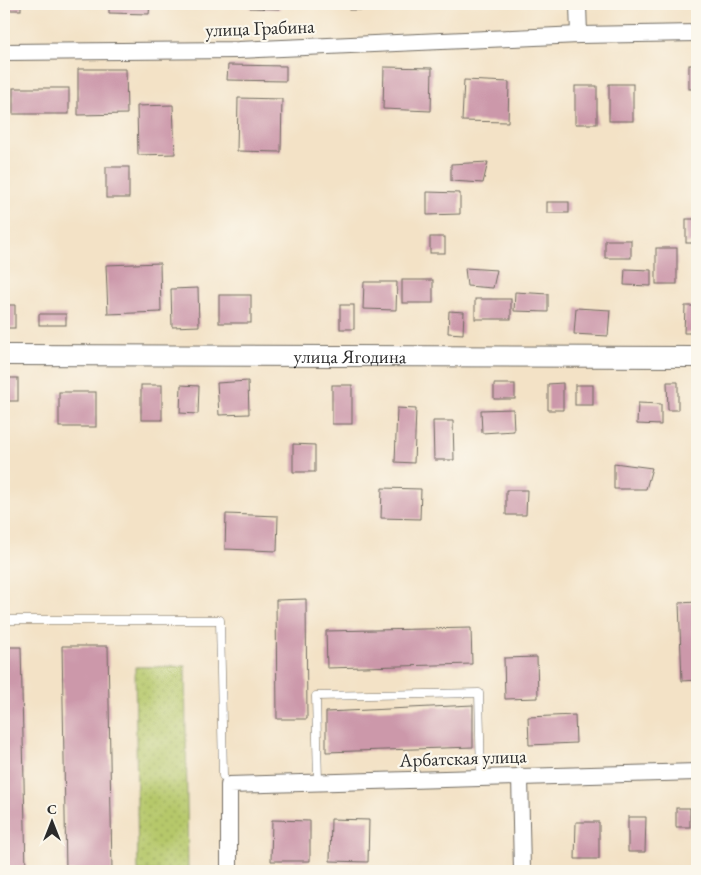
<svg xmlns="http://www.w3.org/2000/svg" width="701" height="875" viewBox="0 0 701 875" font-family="'EB Garamond',serif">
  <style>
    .park { fill: url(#park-dots); stroke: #707a4b }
    .building { fill: #cc98aa }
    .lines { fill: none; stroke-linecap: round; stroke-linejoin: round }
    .service-casing { stroke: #716b61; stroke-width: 9 }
    .minor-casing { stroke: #716b61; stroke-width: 18 }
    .tertiary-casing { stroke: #716b61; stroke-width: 22 }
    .service { stroke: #fff; stroke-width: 8 }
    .minor { stroke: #fff; stroke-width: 16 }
    .tertiary { stroke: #fff; stroke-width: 20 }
    .labels { text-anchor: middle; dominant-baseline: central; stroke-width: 4.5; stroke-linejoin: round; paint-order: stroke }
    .street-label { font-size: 19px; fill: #2b2b2b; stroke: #fbf7ec }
  </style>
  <defs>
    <pattern id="park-dots" width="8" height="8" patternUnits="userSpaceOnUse" patternTransform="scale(1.25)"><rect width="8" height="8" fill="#b6c86b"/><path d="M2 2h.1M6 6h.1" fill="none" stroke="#94a358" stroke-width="1.8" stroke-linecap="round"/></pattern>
  </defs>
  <rect width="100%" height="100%" fill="#fbf7ec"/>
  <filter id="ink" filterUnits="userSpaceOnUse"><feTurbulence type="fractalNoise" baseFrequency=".02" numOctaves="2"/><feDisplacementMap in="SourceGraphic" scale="10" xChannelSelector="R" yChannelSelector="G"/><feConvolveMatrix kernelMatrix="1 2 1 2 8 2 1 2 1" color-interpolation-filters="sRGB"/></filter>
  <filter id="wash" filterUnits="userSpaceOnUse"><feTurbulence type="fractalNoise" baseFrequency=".0096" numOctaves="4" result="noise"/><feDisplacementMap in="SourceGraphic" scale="20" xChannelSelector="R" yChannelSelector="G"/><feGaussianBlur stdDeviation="1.12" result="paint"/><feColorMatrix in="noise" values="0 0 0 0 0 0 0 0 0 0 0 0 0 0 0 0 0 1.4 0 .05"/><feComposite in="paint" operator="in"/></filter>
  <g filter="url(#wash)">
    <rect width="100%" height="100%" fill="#f3e2c6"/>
    <path class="park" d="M185,666L188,871H138L135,667Z"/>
    <g id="blocks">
      <g class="building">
        <rect x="4" y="4" width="17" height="6"/>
        <path d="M109,4H150L149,14L109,13Z"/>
        <path d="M250,4H280V9L250,8Z"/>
        <rect x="349" y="4" width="38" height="6"/>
        <path d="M228,65L286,66V81L227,80Z"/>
        <rect x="689" y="65" width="8" height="24"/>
        <path d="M384,67L432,68L431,111L383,109Z"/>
        <path d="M78,69H126L127,114L78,115Z"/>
        <path d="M464,80L509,82L508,122L462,121Z"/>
        <rect x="609" y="84" width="24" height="37"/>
        <rect x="575" y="86" width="22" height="38"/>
        <rect x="13" y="88" width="56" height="26"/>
        <path d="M238,98L282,99L281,152L237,151Z"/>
        <path d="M173,105L175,154L138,155L137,106Z"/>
        <path d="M488,162L483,183L451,181V164Z"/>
        <rect x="106" y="167" width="23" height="31"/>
        <path d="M427,192L460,193V214L427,215Z"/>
        <rect x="547" y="202" width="22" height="11"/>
        <rect x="686" y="219" width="11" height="24"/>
        <rect x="430" y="237" width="15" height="16"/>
        <rect x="605" y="240" width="26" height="18"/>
        <rect x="656" y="248" width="21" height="36"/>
        <path d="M160,263L161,312L108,314L106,265Z"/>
        <path d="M465,268L497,270L493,288L467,286Z"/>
        <path d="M625,269L651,270V286L624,285Z"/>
        <rect x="402" y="280" width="31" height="23"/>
        <path d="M364,282H397L396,310L363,309Z"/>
        <path d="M198,288L199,326L172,327L171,289Z"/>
        <path d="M515,292L548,294V312L514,311Z"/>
        <rect x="219" y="295" width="32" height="28"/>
        <rect x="475" y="299" width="36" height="20"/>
        <rect x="4" y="305" width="11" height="23"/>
        <rect x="340" y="305" width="14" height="24"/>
        <path d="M685,306H697V333H684Z"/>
        <path d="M576,308L610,310L608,336L574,334Z"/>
        <path d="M449,311L464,312L463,334L448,333Z"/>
        <rect x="39" y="314" width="27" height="11"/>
        <rect x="4" y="378" width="14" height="23"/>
        <path d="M248,381L249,414L219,415L217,383Z"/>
        <path d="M667,382H678V410H668Z"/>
        <path d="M563,383V410H548V384Z"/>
        <rect x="494" y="384" width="21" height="15"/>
        <rect x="141" y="385" width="21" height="35"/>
        <path d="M181,385L199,386L198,414L180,413Z"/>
        <rect x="332" y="385" width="20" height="39"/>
        <rect x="575" y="385" width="18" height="20"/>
        <rect x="59" y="392" width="37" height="35"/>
        <path d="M638,403L661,404V425L637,424Z"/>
        <path d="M397,408L416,409L414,463L395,462Z"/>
        <path d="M513,409L514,431L482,433L481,410Z"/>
        <path d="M433,421H453L454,460H434Z"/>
        <path d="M293,444L315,445V472H293Z"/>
        <path d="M614,463L652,468L646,489H614Z"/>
        <path d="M382,488L421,489L420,519L381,518Z"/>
        <path d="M506,490H527L526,515H506Z"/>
        <path d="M226,514L278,516L277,551L225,549Z"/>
        <path d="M306,599L307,719H277L276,600Z"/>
        <path d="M697,602V680L682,681L679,603Z"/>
        <path d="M471,628L472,664L327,668L326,631Z"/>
        <path d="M62,646H108L112,871H66Z"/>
        <path d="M4,647H21L26,871H4Z"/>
        <path d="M537,657L538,698L505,699L504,658Z"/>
        <path d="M473,705V747L326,752V712Z"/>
        <path d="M575,715L576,743L529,745L528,717Z"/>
        <rect x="676" y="808" width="14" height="19"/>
        <path d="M628,817H646L645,852H628Z"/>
        <path d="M331,819L369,820L368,862L330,861Z"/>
        <path d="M272,820L310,821V861H271Z"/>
        <path d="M576,822H599V859H575Z"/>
        <path d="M427,869L469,870V871H427Z"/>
      </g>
    </g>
  </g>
  <g filter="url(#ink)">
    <use href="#blocks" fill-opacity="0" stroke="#716b61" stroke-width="1"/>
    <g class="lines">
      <defs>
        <g id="service">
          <path d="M4,620H220L223,776"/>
          <path d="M318,782L316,696L479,693L481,777"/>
        </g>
        <g id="minor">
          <path d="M578,4L579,35"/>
          <path d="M4,52L238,50L579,35L697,33"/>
          <path d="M520,776L522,871"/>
          <path d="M229,871V785L697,772"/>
        </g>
        <g id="tertiary">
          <path id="s1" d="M4,355L697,357"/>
        </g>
      </defs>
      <use href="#service" class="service-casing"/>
      <use href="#minor" class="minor-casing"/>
      <use href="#tertiary" class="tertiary-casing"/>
      <use href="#service" class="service"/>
      <use href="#minor" class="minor"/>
      <use href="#tertiary" class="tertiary"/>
    </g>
  </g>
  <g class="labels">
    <g class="street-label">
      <text transform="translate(260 28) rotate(-2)">улица Грабина</text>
      <text stroke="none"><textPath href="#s1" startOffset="346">улица Ягодина</textPath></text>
      <text transform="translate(463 758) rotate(-2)">Арбатская улица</text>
    </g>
  </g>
  <rect width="701" height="875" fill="none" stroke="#fbf7ec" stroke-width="20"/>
  <g transform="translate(52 822)" stroke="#fbf7ec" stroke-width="4" paint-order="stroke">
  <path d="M0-4L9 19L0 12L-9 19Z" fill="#2b2b2b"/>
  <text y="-8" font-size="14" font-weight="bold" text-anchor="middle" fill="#2b2b2b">С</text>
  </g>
</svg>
